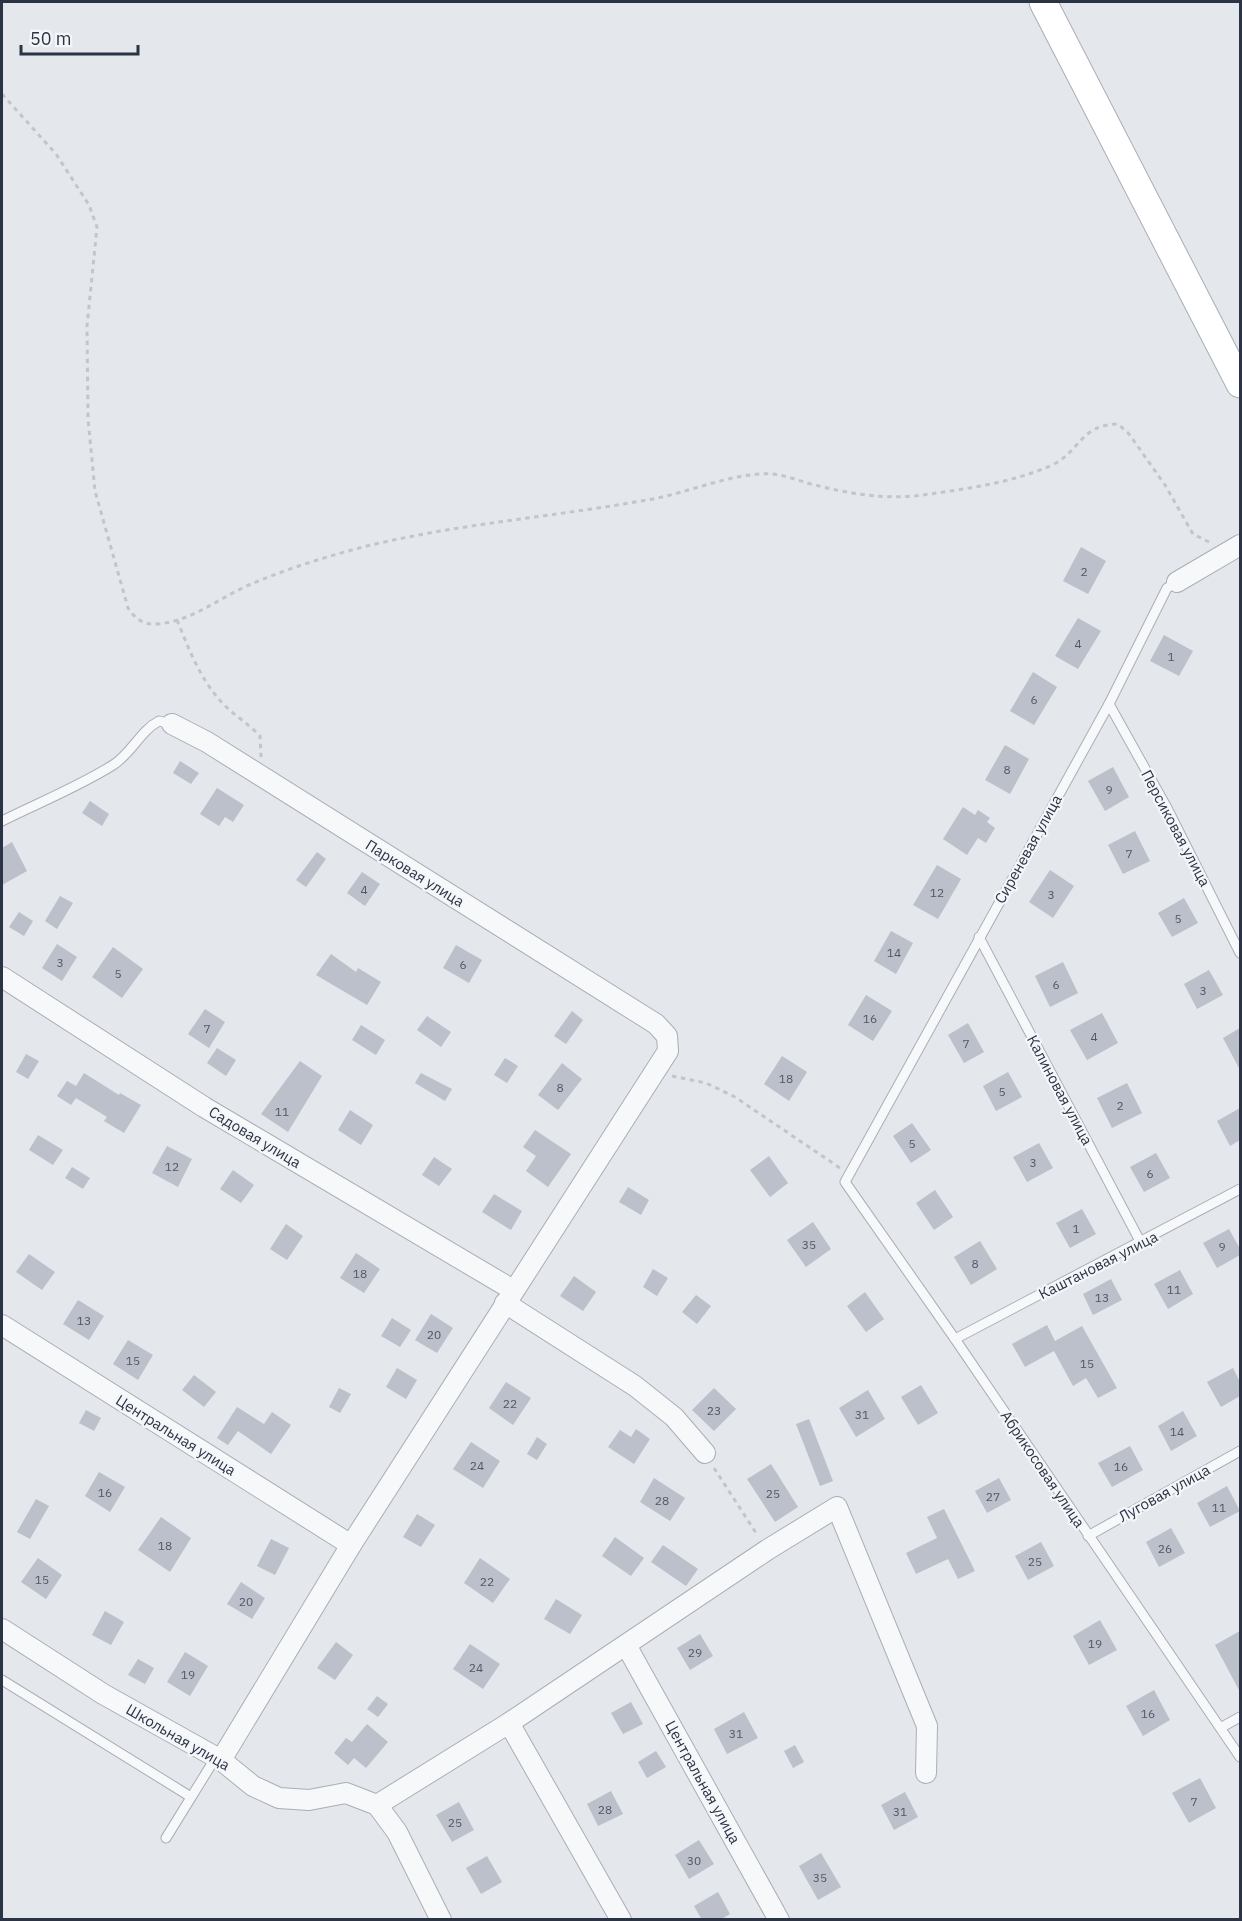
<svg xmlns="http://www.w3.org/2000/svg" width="1242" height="1921" viewBox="0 0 1242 1921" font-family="'IBM Plex Sans',sans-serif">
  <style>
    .building { fill: #bbc0ca }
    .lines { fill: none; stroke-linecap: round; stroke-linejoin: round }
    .lane-casing { stroke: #a9aeb7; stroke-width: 11 }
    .street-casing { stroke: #a9aeb7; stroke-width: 22 }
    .secondary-casing { stroke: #a9aeb7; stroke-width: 29 }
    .path { stroke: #c2c5cb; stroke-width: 3; stroke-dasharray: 4.5 4.5; stroke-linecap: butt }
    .lane { stroke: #f7f8fa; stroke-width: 9 }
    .street { stroke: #f7f8fa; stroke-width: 20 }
    .secondary { stroke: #fff; stroke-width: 27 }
    .labels { text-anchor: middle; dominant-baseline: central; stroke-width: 4.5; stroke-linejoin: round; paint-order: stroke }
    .number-label { font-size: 12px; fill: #4f5766 }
    .street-label { font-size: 15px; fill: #2b3445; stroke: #f4f6f9 }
  </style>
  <rect width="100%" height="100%" fill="#e4e7ec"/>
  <g class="building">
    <path d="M1081,547L1106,561L1088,594L1063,581Z"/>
    <path d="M1078,618L1101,631L1078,669L1055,656Z"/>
    <path d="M1164,635L1193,651L1179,676L1150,661Z"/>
    <path d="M1033,672L1057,687L1034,725L1010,711Z"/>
    <path d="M1005,745L1029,759L1010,794L985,780Z"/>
    <path d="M180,761L199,773L191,784L173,773Z"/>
    <path d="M1113,767L1129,797L1105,811L1088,781Z"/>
    <path d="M217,788L244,805L233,822L225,817L219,826L200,814Z"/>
    <path d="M90,801L109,814L102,826L82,813Z"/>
    <path d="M963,807L975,815L978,810L990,818L987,822L995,828L986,843L978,838L967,855L943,839Z"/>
    <path d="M1135,831L1150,861L1123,874L1108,845Z"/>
    <path d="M12,842L27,871L2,885V848Z"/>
    <path d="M317,852L326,859L306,887L296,880Z"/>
    <path d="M937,865L961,879L938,919L913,905Z"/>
    <path d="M1050,870L1074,886L1053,918L1029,902Z"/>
    <path d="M362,872L380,884L365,906L347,893Z"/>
    <path d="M60,896L73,903L57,929L45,921Z"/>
    <path d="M1184,898L1198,923L1172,937L1158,913Z"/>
    <path d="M19,912L33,921L24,936L9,927Z"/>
    <path d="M891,931L913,943L896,974L874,961Z"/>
    <path d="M57,944L77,957L62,981L42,968Z"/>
    <path d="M456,945L482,960L469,983L443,968Z"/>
    <path d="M113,947L143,969L122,998L92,977Z"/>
    <path d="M331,954L356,972L358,968L381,982L367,1005L316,975Z"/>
    <path d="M1063,962L1078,993L1050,1007L1035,976Z"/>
    <path d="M1209,970L1223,995L1197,1009L1184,984Z"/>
    <path d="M866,995L892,1011L873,1041L848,1025Z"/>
    <path d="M205,1009L225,1022L209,1048L188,1034Z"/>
    <path d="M572,1011L583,1020L566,1044L554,1036Z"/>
    <path d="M1102,1013L1118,1043L1087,1060L1070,1030Z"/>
    <path d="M427,1016L451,1032L441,1047L417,1030Z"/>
    <path d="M968,1023L984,1052L964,1063L948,1035Z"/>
    <path d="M361,1025L385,1040L376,1055L352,1040Z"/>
    <path d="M1240,1028V1070L1223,1038Z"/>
    <path d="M217,1048L236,1060L226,1076L207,1063Z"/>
    <path d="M26,1054L39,1061L28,1079L16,1072Z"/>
    <path d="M782,1056L807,1072L789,1101L764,1084Z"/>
    <path d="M505,1058L518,1066L507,1083L494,1075Z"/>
    <path d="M300,1061L322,1076L288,1132L261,1114Z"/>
    <path d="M562,1063L582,1079L558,1110L538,1095Z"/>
    <path d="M1008,1072L1022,1097L996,1111L983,1086Z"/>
    <path d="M84,1073L119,1095L120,1093L141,1105L124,1133L104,1121L107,1117L76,1098L71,1105L57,1096L67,1081L76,1086Z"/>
    <path d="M421,1073L452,1089L445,1101L415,1083Z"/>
    <path d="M1127,1083L1142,1113L1112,1128L1097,1098Z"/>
    <path d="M1240,1108V1140L1230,1146L1217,1121Z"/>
    <path d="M350,1110L373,1125L361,1145L338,1130Z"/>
    <path d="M912,1123L931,1150L911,1163L893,1136Z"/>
    <path d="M535,1130L571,1154L548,1187L526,1171L536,1156L523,1147Z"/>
    <path d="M38,1135L63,1150L53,1165L29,1150Z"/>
    <path d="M1039,1143L1053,1168L1027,1182L1013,1157Z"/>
    <path d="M167,1146L192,1159L178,1187L152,1173Z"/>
    <path d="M1156,1153L1170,1178L1144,1192L1130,1167Z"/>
    <path d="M769,1156L788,1183L770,1197L750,1170Z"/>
    <path d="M434,1157L452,1169L439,1186L422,1175Z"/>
    <path d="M72,1167L90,1178L83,1189L65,1178Z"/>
    <path d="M233,1170L254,1185L241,1203L220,1189Z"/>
    <path d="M628,1187L649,1200L641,1215L619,1202Z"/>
    <path d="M935,1190L953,1217L934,1230L916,1203Z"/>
    <path d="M494,1194L522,1211L511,1230L482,1212Z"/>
    <path d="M1082,1209L1096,1234L1070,1248L1056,1223Z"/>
    <path d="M813,1222L831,1249L806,1267L787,1240Z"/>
    <path d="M286,1224L303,1236L287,1260L270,1249Z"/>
    <path d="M1229,1229L1240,1249V1255L1217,1268L1203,1243Z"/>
    <path d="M980,1241L997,1269L971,1285L954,1257Z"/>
    <path d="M356,1253L380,1269L364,1293L340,1278Z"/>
    <path d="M29,1254L55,1272L42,1290L16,1272Z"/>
    <path d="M653,1269L668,1278L657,1296L643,1287Z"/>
    <path d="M1180,1270L1193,1294L1168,1309L1154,1284Z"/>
    <path d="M574,1276L596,1292L583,1311L560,1296Z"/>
    <path d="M1111,1279L1122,1300L1093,1315L1083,1294Z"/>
    <path d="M865,1292L884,1319L866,1332L847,1306Z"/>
    <path d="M696,1295L711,1306L697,1324L682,1312Z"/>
    <path d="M78,1300L104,1316L89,1340L63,1324Z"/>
    <path d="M431,1314L453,1328L437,1353L415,1340Z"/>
    <path d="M392,1318L411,1330L400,1347L381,1336Z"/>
    <path d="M1047,1325L1055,1341L1082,1326L1117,1388L1098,1398L1086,1378L1073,1386L1054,1351L1025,1367L1012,1344Z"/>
    <path d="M128,1340L153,1355L138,1380L113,1364Z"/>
    <path d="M397,1368L417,1380L406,1399L386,1387Z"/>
    <path d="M1233,1368L1240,1382V1396L1221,1407L1207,1382Z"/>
    <path d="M194,1375L216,1392L204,1407L182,1390Z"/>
    <path d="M506,1382L531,1398L513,1425L489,1408Z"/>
    <path d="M921,1385L938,1413L918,1425L901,1397Z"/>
    <path d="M339,1388L351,1394L340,1413L329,1407Z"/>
    <path d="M714,1388L736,1409L714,1431L692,1410Z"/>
    <path d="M868,1390L885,1419L856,1437L839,1408Z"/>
    <path d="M237,1407L264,1424L272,1412L291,1425L271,1454L238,1431L228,1445L217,1438Z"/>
    <path d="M86,1410L101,1418L94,1431L79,1423Z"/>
    <path d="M1183,1411L1197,1436L1171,1451L1158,1426Z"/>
    <path d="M809,1419L833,1481L820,1486L796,1424Z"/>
    <path d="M636,1429L650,1439L634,1464L608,1447L620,1430L631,1437Z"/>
    <path d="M537,1437L547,1444L537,1460L527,1454Z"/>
    <path d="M471,1442L500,1461L483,1488L453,1469Z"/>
    <path d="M1130,1446L1143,1470L1112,1487L1098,1463Z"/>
    <path d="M771,1464L798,1507L775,1522L747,1479Z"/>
    <path d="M99,1472L125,1487L110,1512L85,1496Z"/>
    <path d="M654,1478L685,1498L670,1521L640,1502Z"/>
    <path d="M999,1478L1011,1500L987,1513L975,1491Z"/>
    <path d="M1227,1486L1240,1511L1210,1527L1197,1503Z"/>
    <path d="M36,1499L49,1506L30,1539L17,1532Z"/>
    <path d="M944,1509L975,1571L958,1579L948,1559L916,1574L906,1553L937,1538L927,1517Z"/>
    <path d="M417,1514L435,1525L421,1547L403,1537Z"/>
    <path d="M161,1517L191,1538L170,1572L138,1550Z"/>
    <path d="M1171,1528L1185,1553L1159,1567L1146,1542Z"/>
    <path d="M615,1537L644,1558L631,1576L602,1556Z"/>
    <path d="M271,1539L289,1548L275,1575L257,1566Z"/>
    <path d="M1041,1542L1054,1566L1028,1580L1015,1556Z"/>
    <path d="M663,1545L698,1569L686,1586L651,1562Z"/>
    <path d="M38,1558L62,1575L46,1599L21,1582Z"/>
    <path d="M480,1558L510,1579L493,1603L464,1583Z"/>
    <path d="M241,1582L265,1598L252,1619L227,1604Z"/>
    <path d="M556,1599L582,1615L570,1634L544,1619Z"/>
    <path d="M105,1611L124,1622L111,1645L92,1635Z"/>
    <path d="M1100,1620L1117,1650L1089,1665L1073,1636Z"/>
    <path d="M1240,1631V1692L1215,1645Z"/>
    <path d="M700,1634L713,1656L690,1670L677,1648Z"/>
    <path d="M336,1642L353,1655L335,1680L317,1668Z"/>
    <path d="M470,1644L500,1664L483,1689L453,1669Z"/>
    <path d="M185,1652L208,1666L190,1696L167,1682Z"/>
    <path d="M138,1659L154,1668L145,1684L128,1675Z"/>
    <path d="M1154,1690L1170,1720L1143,1736L1126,1706Z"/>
    <path d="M377,1696L388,1704L378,1717L367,1709Z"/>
    <path d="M631,1702L643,1724L623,1734L611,1713Z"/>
    <path d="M744,1712L758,1738L727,1754L714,1729Z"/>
    <path d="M367,1724L388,1742L366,1768L354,1758L348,1765L334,1753L346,1738L352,1742Z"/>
    <path d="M795,1745L804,1762L793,1768L784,1751Z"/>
    <path d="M656,1751L666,1767L647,1778L638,1762Z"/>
    <path d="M1200,1778L1216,1808L1189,1823L1172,1793Z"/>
    <path d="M611,1791L623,1814L598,1826L587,1804Z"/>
    <path d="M905,1792L918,1817L894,1830L881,1805Z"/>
    <path d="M459,1802L474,1830L452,1842L436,1815Z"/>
    <path d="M699,1840L714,1864L689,1879L675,1855Z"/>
    <path d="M821,1853L841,1887L818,1900L799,1866Z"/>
    <path d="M487,1856L502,1882L481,1894L466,1868Z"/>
    <path d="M718,1892L730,1914L720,1920H702L694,1906Z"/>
  </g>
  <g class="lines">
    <defs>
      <g id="lane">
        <path d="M1177,582L1167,588L1109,704L845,1182L955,1339L1240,1757"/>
        <path d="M1109,704L1167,808L1240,953"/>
        <path d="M2,821C38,803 78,787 113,765C132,753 140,731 159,721L172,724"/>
        <path d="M979,937L1141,1243"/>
        <path d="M955,1339L1240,1189"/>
        <path d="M1088,1536L1240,1451"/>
        <path d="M2,1680L191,1797"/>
        <path d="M1222,1727L1240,1717"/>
        <path d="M166,1838L216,1757"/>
      </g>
      <g id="street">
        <path d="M1177,582L1240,545"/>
        <path d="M172,724L207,742L656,1024L667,1036L668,1051L351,1545L221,1760"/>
        <path d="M2,977L204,1107L513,1290"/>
        <path d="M505,1303L635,1386L674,1417L705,1453"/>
        <path d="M2,1325L351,1545"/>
        <path d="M2,1629L103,1694L221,1760L253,1786L279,1798L309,1800L346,1793L377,1805L397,1832L441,1920"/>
        <path d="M626,1645L779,1920"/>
        <path d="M509,1723L767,1550L837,1507L927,1726L926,1773"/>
        <path d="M377,1805L509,1723L621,1920"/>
      </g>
      <path id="secondary" d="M1043,2L1240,384"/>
    </defs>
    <use href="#lane" class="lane-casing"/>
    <use href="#street" class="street-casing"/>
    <use href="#secondary" class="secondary-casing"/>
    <g class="path">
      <path d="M2,94L56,154L89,205L97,227L87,326L88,419L95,491L128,608C136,620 144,625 158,624C192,621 219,598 249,585C286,569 325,557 363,547C456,524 552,517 647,500C684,494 721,477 759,474C779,472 795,480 815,485C850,494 887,500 923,495C965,489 1011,483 1050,466C1081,452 1079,425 1118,424L1129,434L1165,485L1193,534L1211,543"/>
      <path d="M177,620C188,647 199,676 218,698C230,713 247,722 260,736L261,757"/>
      <path d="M672,1076L706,1083L735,1097L840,1168"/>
      <path d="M714,1468L758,1536"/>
    </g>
    <use href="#lane" class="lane"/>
    <use href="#street" class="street"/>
    <use href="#secondary" class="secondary"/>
  </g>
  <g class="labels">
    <g class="number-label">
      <text x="1084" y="571">2</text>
      <text x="1078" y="643">4</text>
      <text x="1171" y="656">1</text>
      <text x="1034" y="699">6</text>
      <text x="1007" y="769">8</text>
      <text x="1109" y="789">9</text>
      <text x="1129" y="853">7</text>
      <text x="364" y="889">4</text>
      <text x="937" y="892">12</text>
      <text x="1051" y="894">3</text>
      <text x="1178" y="918">5</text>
      <text x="894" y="952">14</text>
      <text x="60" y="962">3</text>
      <text x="463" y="964">6</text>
      <text x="118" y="973">5</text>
      <text x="1056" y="984">6</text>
      <text x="1203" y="990">3</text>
      <text x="870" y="1018">16</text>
      <text x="207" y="1028">7</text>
      <text x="1094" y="1036">4</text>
      <text x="966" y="1043">7</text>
      <text x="786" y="1078">18</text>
      <text x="560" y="1087">8</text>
      <text x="1002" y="1091">5</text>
      <text x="1120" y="1105">2</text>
      <text x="282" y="1111">11</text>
      <text x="912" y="1143">5</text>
      <text x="1033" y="1162">3</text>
      <text x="172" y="1166">12</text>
      <text x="1150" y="1173">6</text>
      <text x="1076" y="1228">1</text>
      <text x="809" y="1244">35</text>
      <text x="1222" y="1246">9</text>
      <text x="975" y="1263">8</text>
      <text x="360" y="1273">18</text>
      <text x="1174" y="1289">11</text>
      <text x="1102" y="1297">13</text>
      <text x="84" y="1320">13</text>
      <text x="434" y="1334">20</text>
      <text x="133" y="1360">15</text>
      <text x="1087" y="1363">15</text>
      <text x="510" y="1403">22</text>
      <text x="714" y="1410">23</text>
      <text x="862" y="1414">31</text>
      <text x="1177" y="1431">14</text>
      <text x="477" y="1465">24</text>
      <text x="1121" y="1466">16</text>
      <text x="105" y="1492">16</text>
      <text x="773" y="1493">25</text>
      <text x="993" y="1496">27</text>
      <text x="662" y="1500">28</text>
      <text x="1219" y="1507">11</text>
      <text x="165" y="1545">18</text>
      <text x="1165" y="1548">26</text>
      <text x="1035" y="1561">25</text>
      <text x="42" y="1579">15</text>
      <text x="487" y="1581">22</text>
      <text x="246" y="1601">20</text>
      <text x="1095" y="1643">19</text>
      <text x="695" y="1652">29</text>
      <text x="476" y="1667">24</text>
      <text x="188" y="1674">19</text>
      <text x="1148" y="1713">16</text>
      <text x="736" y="1733">31</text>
      <text x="1194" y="1801">7</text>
      <text x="605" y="1809">28</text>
      <text x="900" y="1811">31</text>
      <text x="455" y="1822">25</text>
      <text x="694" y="1860">30</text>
      <text x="820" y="1877">35</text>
    </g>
    <g class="street-label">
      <text transform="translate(1176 828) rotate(62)">Персиковая улица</text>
      <text transform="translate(1028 849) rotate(-61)">Сиреневая улица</text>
      <text transform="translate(415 873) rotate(32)">Парковая улица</text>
      <text transform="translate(1060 1090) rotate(62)">Калиновая улица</text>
      <text transform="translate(255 1137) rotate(31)">Садовая улица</text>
      <text transform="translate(1098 1265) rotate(-27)">Каштановая улица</text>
      <text transform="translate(176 1435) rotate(32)">Центральная улица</text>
      <text transform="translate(1043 1469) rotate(56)">Абрикосовая улица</text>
      <text transform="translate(1164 1493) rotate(-29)">Луговая улица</text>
      <text transform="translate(178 1737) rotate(30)">Школьная улица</text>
      <text transform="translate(703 1782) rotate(61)">Центральная улица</text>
    </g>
  </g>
  <rect width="1242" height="1921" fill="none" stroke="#2b3445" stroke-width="6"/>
  <path d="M21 45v9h117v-9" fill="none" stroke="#2b3445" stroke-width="3"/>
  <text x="30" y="45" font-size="18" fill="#2b3445" stroke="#f4f6f9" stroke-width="4.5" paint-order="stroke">50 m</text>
</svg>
